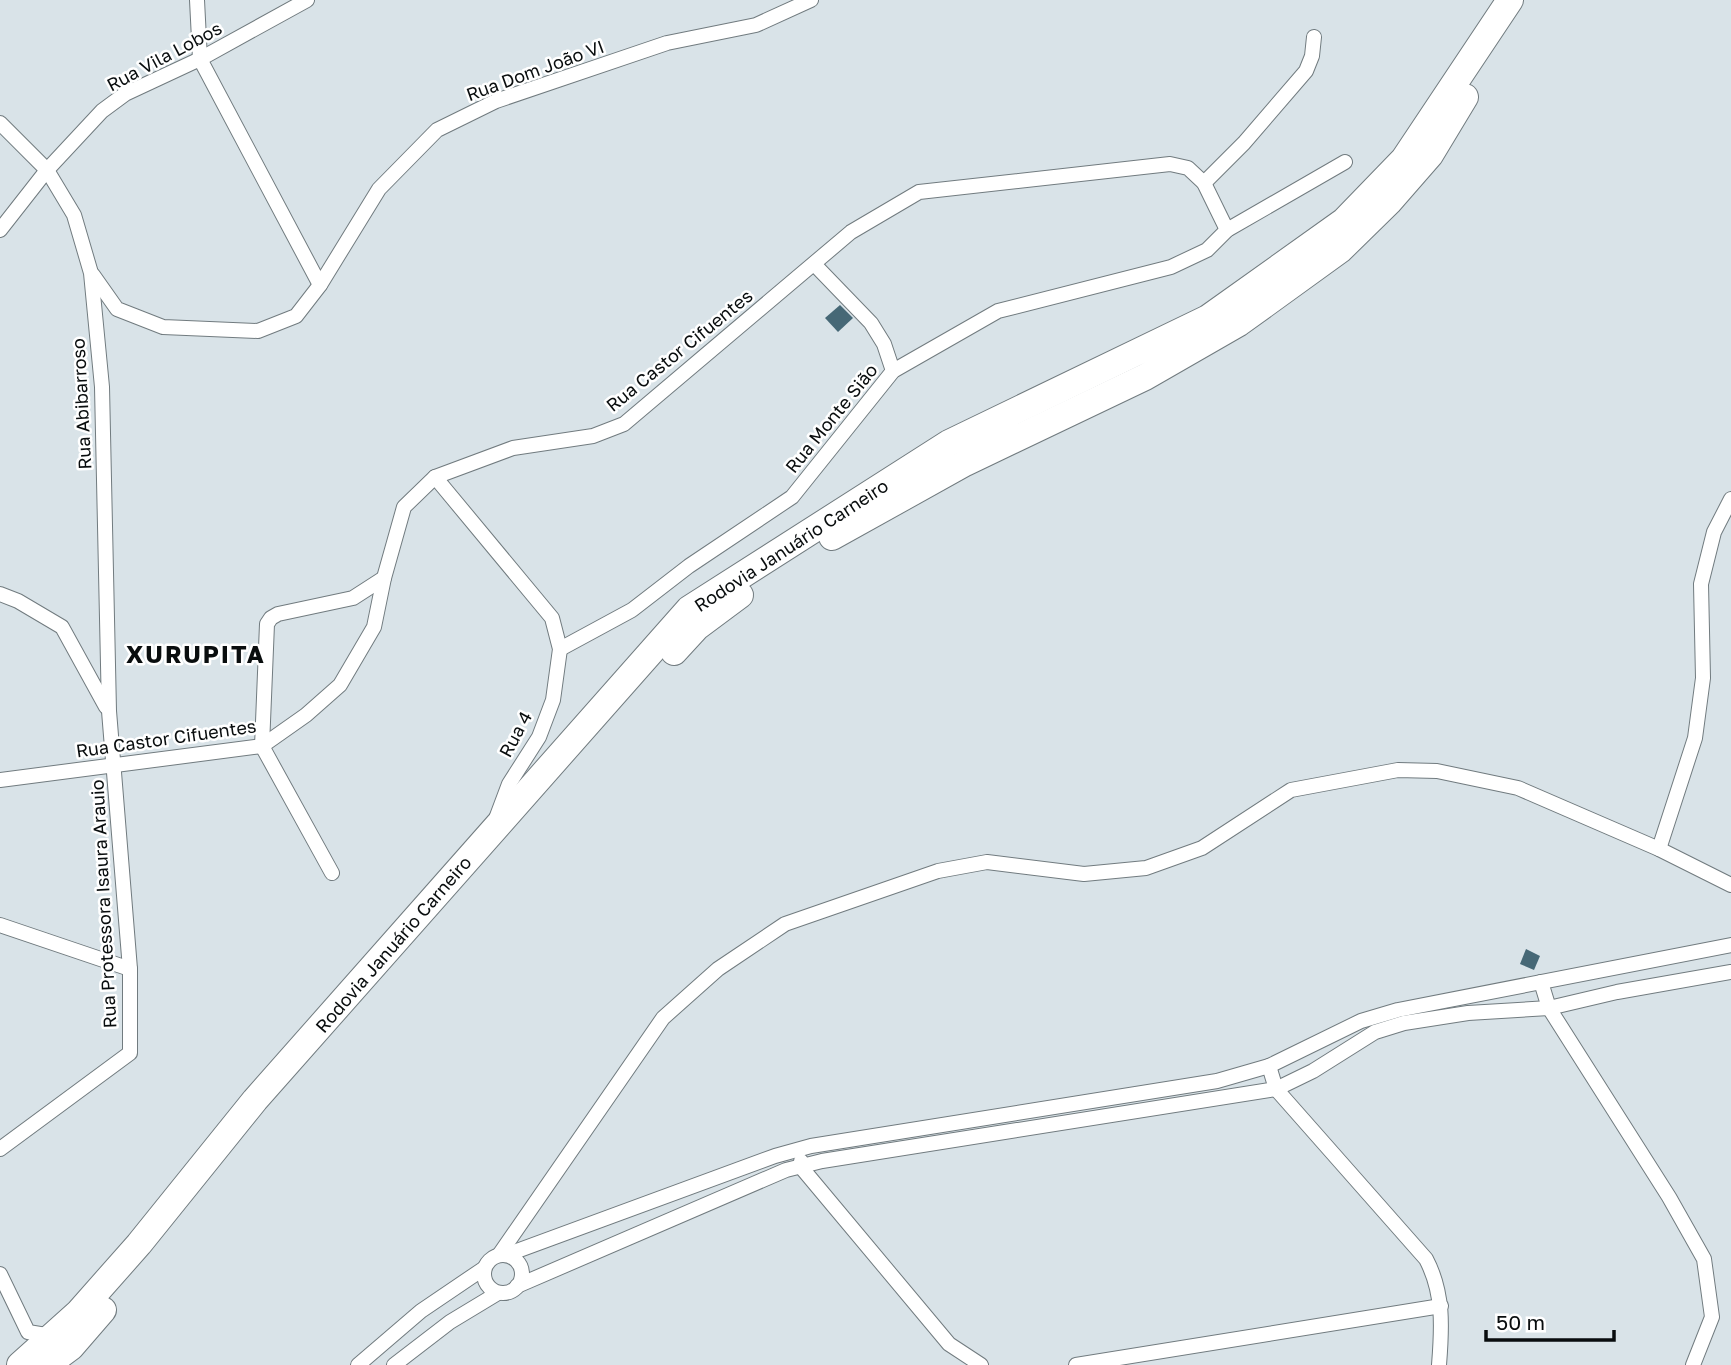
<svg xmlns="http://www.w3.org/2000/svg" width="1731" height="1365" viewBox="0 0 1731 1365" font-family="'Golos Text',sans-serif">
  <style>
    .building { fill: #466876 }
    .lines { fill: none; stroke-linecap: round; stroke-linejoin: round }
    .street-casing { stroke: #717b7f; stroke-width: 16 }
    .highway-casing { stroke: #717b7f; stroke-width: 28 }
    .street { stroke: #fff; stroke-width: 14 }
    .highway { stroke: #fff; stroke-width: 26 }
    .labels { text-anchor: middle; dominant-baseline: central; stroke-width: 5; stroke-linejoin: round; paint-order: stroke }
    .street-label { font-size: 18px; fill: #090d0e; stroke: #fff }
    .district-label { font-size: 24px; font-weight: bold; letter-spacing: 2px; fill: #090d0e; stroke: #fff }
  </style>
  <rect width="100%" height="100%" fill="#d9e3e8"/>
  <g class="building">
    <path d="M840,305L853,318L838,332L825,318Z"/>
    <path d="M1526,949L1540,956L1534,970L1520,964Z"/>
  </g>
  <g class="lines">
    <defs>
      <g id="street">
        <path d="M197,0L200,59L320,285"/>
        <path d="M0,123L47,170L74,215L91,273L102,387L109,711L130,969V1053L0,1149"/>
        <path d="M1204,183L1244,143L1306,71L1312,56L1314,37"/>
        <path d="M0,230L47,170L102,111L125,94L200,59L307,0"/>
        <path d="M814,264L871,323L884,344L893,371"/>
        <path d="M93,275L117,309L163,327L258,331L296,316L320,285L379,189L437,130L496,101L667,43L756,25L811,0"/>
        <path d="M435,477L552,618L560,649L553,700L539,737L509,784L497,816"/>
        <path d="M0,594L18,601L62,627L106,707"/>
        <path d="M560,649L632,610L689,566L792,497L893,371L998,311L1171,267L1207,250L1227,230L1345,162"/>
        <path d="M0,780L262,746L306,715L340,685L374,627L384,578L404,507L435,477L513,448L593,436L624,424L851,232L919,192L1170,164L1188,168L1204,183L1227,230"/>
        <path d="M1659,849L1695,738L1703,678L1701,584L1714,532L1731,499"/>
        <path d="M332,873L262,746L267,624L271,618L278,614L353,598L384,578"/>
        <path d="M0,925L130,969"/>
        <path d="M1541,982L1549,1008L1669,1197L1704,1259L1712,1317L1693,1365"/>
        <path d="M1269,1066L1276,1089L1426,1259C1444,1293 1442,1328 1439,1365"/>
        <path d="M801,1161V1167L949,1344L981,1365"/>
        <path d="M499,1255L663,1018L718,969L785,924L938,871L987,862L1084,874L1146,868L1202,848L1291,790L1398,770L1437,771L1518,788L1659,849L1731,885"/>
        <path d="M506,1255L775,1156L811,1146L1217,1081L1269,1066L1361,1021L1398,1010L1731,945"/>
        <circle cx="503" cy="1274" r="19"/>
        <path d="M0,1274L28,1332L52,1336"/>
        <path d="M517,1286L786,1170L822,1161L1276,1089L1313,1071L1375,1032L1404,1023L1468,1013L1549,1008L1617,992L1731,972"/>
        <path d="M358,1365L421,1311L483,1269"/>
        <path d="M394,1365L450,1322L498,1293"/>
        <path d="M1076,1365L1441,1306"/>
      </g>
      <g id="highway">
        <path d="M832,537L965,463L1145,377L1239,323L1340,250L1389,202L1430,155L1465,97"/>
        <path d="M674,652L697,627L740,595"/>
        <path d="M20,1365L78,1313L139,1244L255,1100L689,609L949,443L1208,318L1344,221L1404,159L1510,0"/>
        <path d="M47,1365L71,1347L103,1310"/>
      </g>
    </defs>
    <use href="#street" class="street-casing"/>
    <use href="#highway" class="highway-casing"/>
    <use href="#street" class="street"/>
    <use href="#highway" class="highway"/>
  </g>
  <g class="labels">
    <g class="street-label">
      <text transform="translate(164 56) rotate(-28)">Rua Vila Lobos</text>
      <text transform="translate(535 70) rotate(-20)">Rua Dom João VI</text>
      <text transform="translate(679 350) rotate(-39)">Rua Castor Cifuentes</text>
      <text transform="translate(81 404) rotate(-93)">Rua Abibarroso</text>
      <text transform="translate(831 418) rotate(-51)">Rua Monte Sião</text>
      <text transform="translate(791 545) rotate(-33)">Rodovia Januário Carneiro</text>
      <text transform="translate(515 734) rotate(-62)">Rua 4</text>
      <text transform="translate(166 738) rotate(-8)">Rua Castor Cifuentes</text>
      <text transform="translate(103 904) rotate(-93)">Rua Protessora Isaura Arauio</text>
      <text transform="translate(393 944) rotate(-49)">Rodovia Januário Carneiro</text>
    </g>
    <g class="district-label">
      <text x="196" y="653">XURUPITA</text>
    </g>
  </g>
  <path d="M1486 1330v10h128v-10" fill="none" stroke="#090d0e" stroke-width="3.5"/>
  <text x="1496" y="1330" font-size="21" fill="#090d0e" stroke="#ffffff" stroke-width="5" paint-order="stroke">50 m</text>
</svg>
